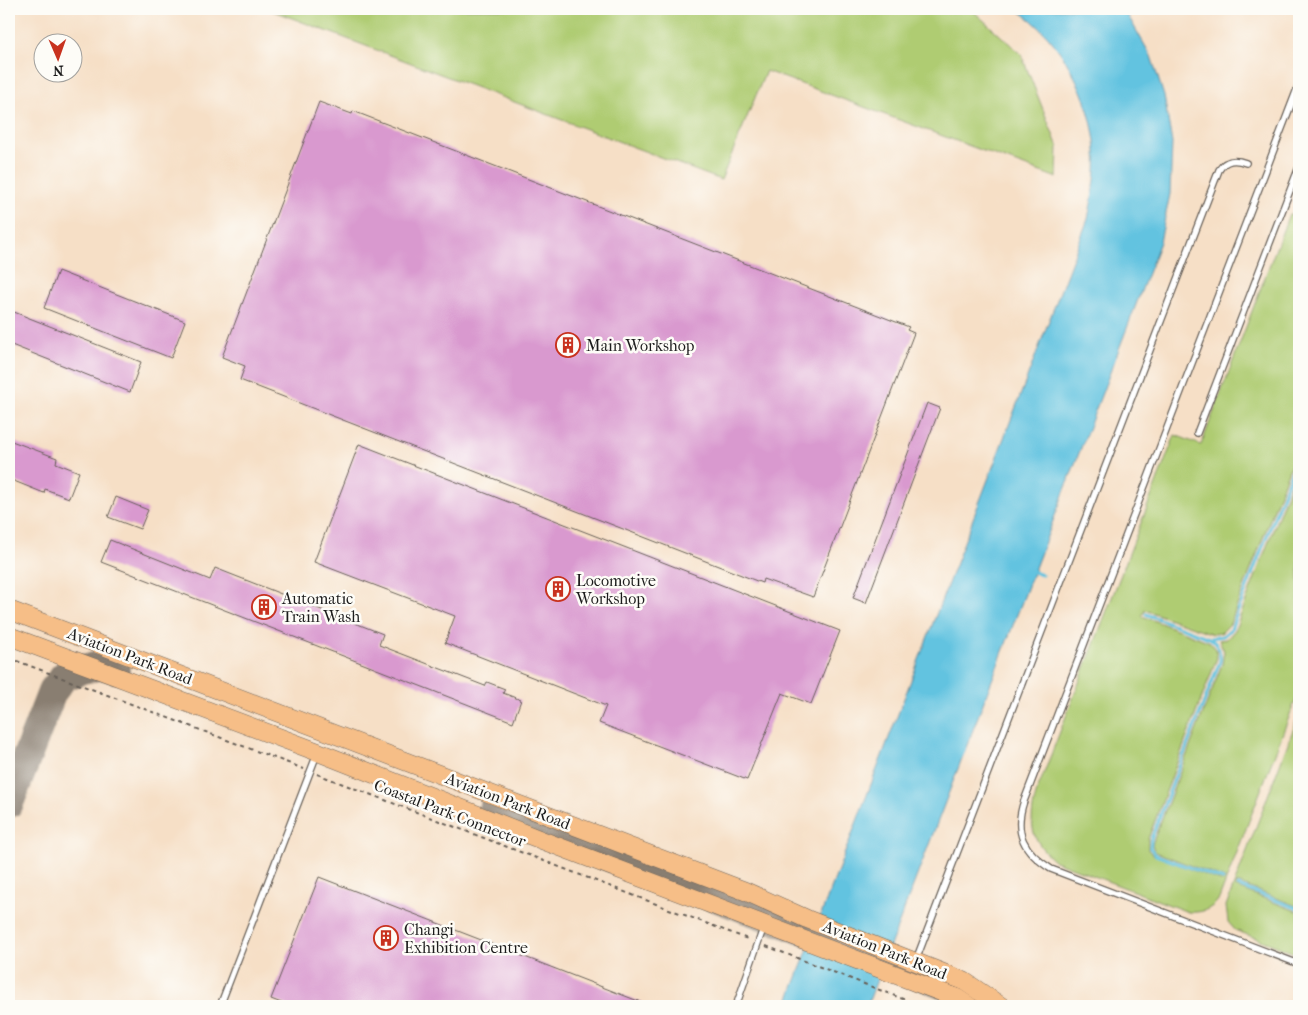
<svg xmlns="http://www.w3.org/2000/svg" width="1308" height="1015" viewBox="0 0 1308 1015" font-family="'IM FELL French Canon',serif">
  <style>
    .green { fill: #afcc72; stroke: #667447 }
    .water { fill: #62c3e0; stroke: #3f707e }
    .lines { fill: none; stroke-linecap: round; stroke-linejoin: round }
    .stream { stroke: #62c3e0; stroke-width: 3 }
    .taxiway { stroke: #897e71; stroke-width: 30 }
    .building { fill: #d999cf }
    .lane-casing { stroke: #686058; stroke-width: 8 }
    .primary-casing { stroke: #686058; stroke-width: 19 }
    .path { stroke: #686058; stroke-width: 2; stroke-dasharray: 4 4; stroke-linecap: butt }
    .lane { stroke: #fff; stroke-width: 5.5 }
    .primary { stroke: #f6be87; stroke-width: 18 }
    .labels { text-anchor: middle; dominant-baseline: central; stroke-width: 5; stroke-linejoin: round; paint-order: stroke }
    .poi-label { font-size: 16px; fill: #1c1c1c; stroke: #fdfcf7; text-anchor: start }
    .street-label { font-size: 16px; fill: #1c1c1c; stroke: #fdfcf7 }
  </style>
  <rect width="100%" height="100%" fill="#fdfcf7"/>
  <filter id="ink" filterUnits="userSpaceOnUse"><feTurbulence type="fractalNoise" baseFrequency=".02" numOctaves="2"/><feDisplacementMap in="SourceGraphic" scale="10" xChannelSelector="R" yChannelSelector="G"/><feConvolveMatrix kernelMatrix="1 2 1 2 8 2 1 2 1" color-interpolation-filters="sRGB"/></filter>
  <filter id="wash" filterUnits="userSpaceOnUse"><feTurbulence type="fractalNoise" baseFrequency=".0096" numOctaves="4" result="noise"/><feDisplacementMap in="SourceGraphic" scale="20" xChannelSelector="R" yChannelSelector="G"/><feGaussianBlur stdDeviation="1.12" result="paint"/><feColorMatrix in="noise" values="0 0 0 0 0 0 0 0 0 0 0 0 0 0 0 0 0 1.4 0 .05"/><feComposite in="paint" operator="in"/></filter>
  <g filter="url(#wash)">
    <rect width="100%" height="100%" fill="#f6dfc6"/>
    <g class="green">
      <path d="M268,9H971L1021,54L1058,147L1057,178L766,71L721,180Z"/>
      <path d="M1299,213V444L1230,624L1221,633L1213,634L1145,610L1142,616L1210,642L1216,649L1217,658L1148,839V850L1154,855L1223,882L1225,879L1158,853L1154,851L1152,844L1222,664L1224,651L1219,640L1227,639L1235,630L1299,462V691L1219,899C1211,910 1202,913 1188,912L1055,861C1030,840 1028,823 1037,791L1175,435L1201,445L1289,214Z"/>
      <path d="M1299,714V907L1237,883L1235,887L1299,912V955L1235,930L1228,922L1226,906Z"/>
    </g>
    <path class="water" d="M1016,9H1123L1127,14L1151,56L1164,96L1172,143L1170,194L1160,242L867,1006H786L1088,219C1092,197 1098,174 1096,151C1092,98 1061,37 1016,9Z"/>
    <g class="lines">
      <g class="stream">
        <path d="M1031,571L1042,575"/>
        <path d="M1146,614L1209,638C1218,643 1221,650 1220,661L1151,839L1150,848L1156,855L1223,880"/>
        <path d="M1211,638L1223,636L1231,629L1299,453"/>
        <path d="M1238,886L1299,909"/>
      </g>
      <g class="taxiway">
        <path d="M9,803L52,692L64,676L82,669L104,665L115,669"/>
        <path d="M492,812L962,991L984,1006"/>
      </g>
    </g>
    <g id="blocks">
      <g class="building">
        <path d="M319,102L352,114L353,111L909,327L907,330L914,333L813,597L763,579L762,583L240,380L245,366L222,357Z"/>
        <path d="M58,271L185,321L171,358L44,308Z"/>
        <path d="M9,310L141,362L130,392L9,344Z"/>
        <path d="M927,403L940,408L866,603L853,598Z"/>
        <path d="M9,440L57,458L56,463L79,472L69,498L45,489L44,493L9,479Z"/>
        <path d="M359,444L840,631L811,704L782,693L747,780L599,723L606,706L445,643L455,616L314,562Z"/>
        <path d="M116,497L148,510L140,529L108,517Z"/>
        <path d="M110,540L210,580L215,568L383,634L379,645L485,686L487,682L505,689L503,693L521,700L513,722L101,562Z"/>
        <path d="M319,877L651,1006H289L271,999Z"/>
      </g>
    </g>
  </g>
  <g filter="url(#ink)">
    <use href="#blocks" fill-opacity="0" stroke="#686058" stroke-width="1"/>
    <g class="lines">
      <defs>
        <g id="lane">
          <path d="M1299,84L1024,801C1013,833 1024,852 1051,869L1299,964"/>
          <path d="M1197,433L1299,167"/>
          <path d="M916,960L1219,170C1226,159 1235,159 1246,163"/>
          <path d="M220,1006L317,754"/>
          <path d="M736,1006L764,926"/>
        </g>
        <g id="primary">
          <path d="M9,610L745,891L807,919L964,981L1001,1006"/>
          <path d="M9,636L318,752L544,841L957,998L969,1006"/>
        </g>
      </defs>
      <use href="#lane" class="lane-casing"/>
      <use href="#primary" class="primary-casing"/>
      <g class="path">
        <path d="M9,658L304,769"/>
        <path d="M317,774L750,940"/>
        <path d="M766,946L921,1006"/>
      </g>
      <use href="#lane" class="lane"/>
      <use href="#primary" class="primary"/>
    </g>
  </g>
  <defs>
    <symbol id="building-ring" viewBox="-11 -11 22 22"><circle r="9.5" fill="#fdfcf7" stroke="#c8321e" stroke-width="1.5"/><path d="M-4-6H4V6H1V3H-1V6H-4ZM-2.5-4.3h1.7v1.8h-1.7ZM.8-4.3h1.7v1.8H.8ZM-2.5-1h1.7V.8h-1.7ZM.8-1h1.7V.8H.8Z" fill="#c8321e"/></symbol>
  </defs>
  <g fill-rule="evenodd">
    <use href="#building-ring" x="554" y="331" width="28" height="28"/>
    <use href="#building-ring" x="544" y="575" width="28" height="28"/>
    <use href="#building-ring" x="250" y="593" width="28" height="28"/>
    <use href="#building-ring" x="372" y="924" width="28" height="28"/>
  </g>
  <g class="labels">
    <g class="poi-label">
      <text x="586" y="345">Main Workshop</text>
      <text x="576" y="580">Locomotive<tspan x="576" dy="18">Workshop</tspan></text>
      <text x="282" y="598">Automatic<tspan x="282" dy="18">Train Wash</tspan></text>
      <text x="404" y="929">Changi<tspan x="404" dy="18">Exhibition Centre</tspan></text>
    </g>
    <g class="street-label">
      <text transform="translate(130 656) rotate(21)">Aviation Park Road</text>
      <text transform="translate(508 801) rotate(21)">Aviation Park Road</text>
      <text transform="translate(450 813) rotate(21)">Coastal Park Connector</text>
      <text transform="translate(885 950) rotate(22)">Aviation Park Road</text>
    </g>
  </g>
  <rect width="1308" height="1015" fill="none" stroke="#fdfcf7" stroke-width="30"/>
  <g transform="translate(58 58) rotate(178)"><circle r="24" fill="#fdfcf7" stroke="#a3a29f"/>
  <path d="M0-4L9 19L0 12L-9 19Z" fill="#c8321e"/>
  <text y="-8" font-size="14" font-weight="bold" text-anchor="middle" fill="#1c1c1c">N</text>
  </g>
</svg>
